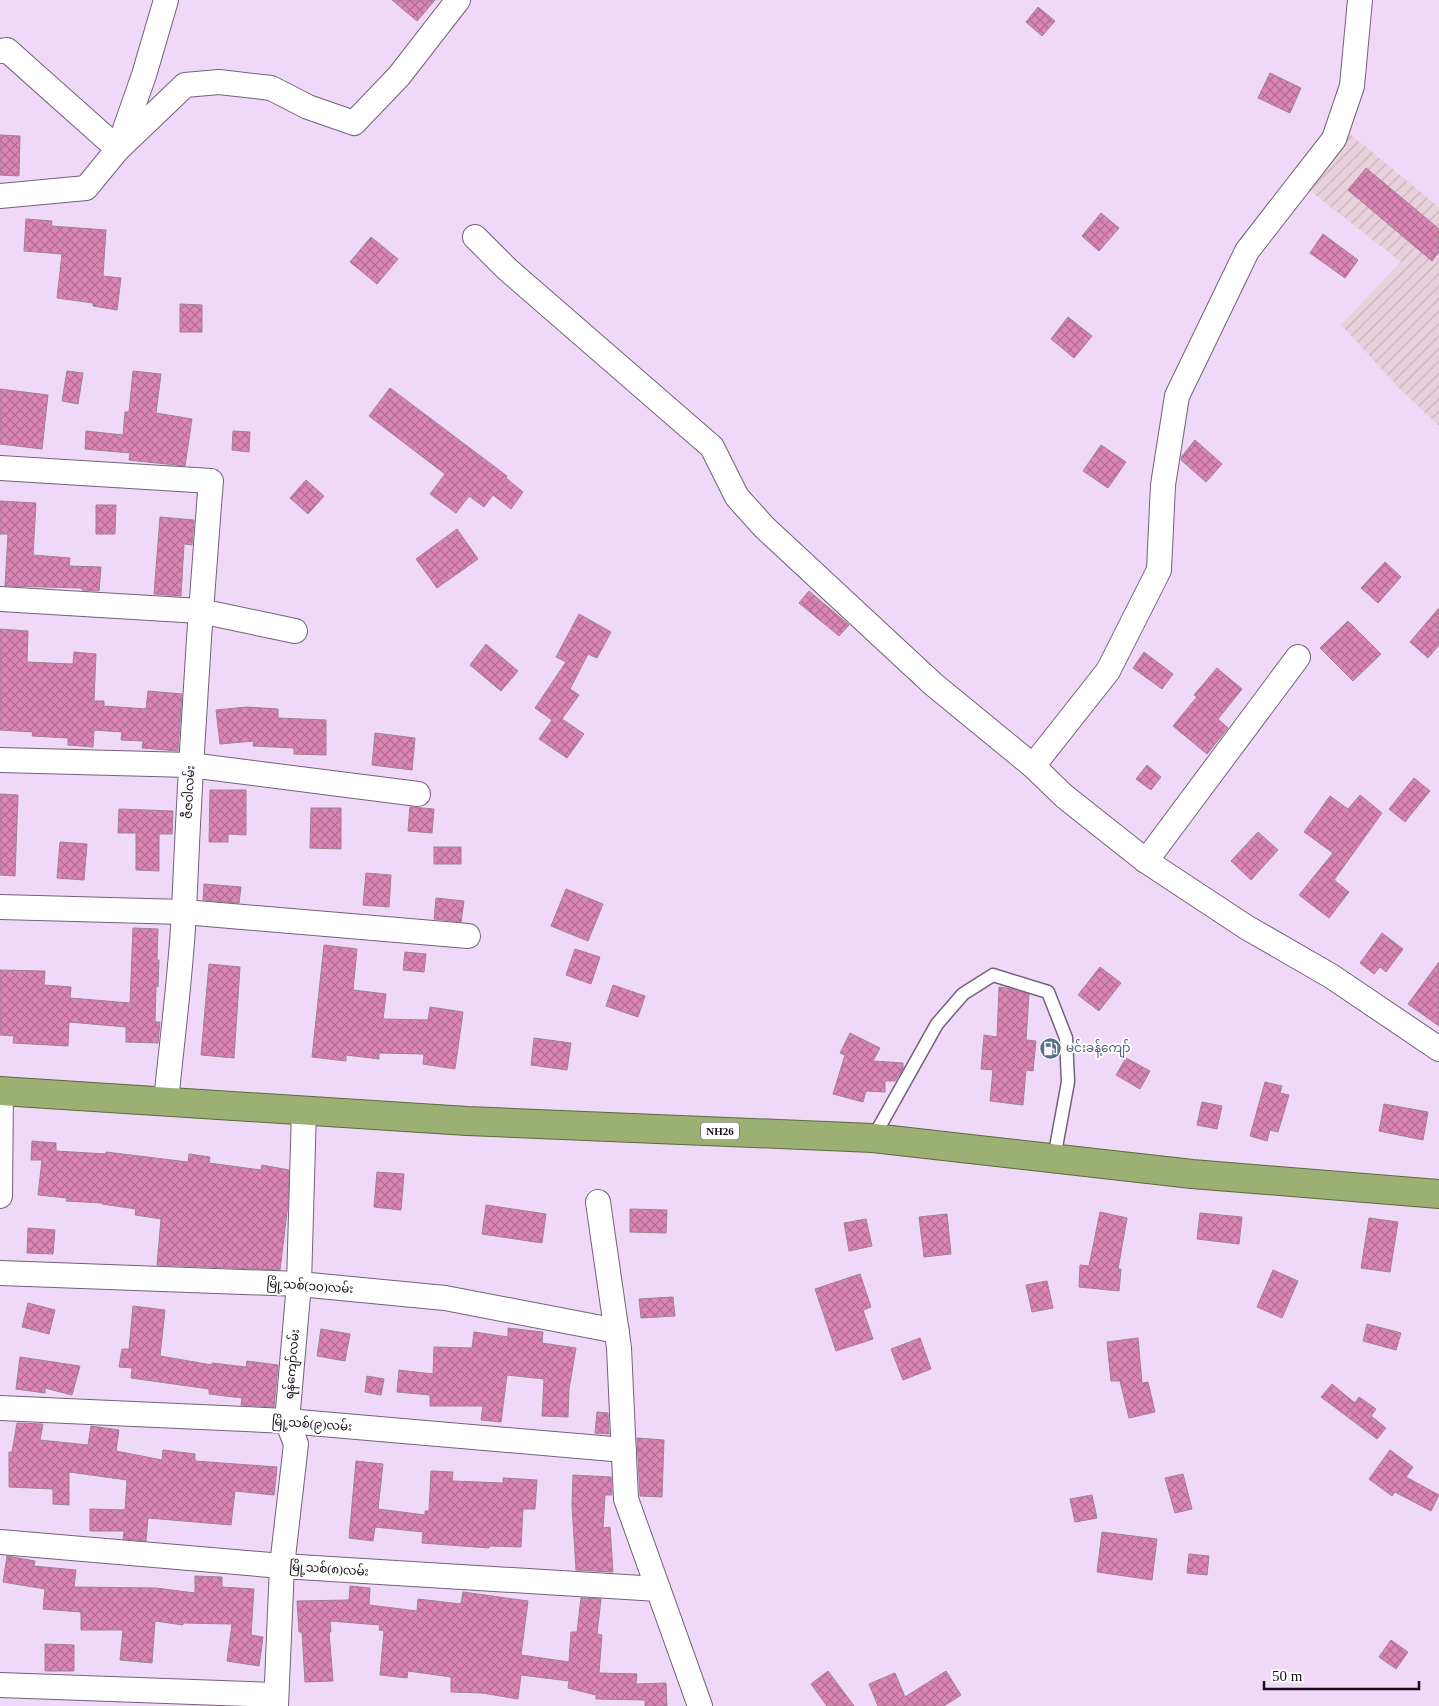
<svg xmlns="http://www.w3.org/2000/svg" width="1439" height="1706" viewBox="0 0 1439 1706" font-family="'Times New Roman','Noto Sans Myanmar',serif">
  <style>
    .industrial { fill: url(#industrial-furrows) }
    .building { fill: url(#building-cross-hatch); stroke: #a28192 }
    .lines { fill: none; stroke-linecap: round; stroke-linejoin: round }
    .service-casing { stroke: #74607b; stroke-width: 15 }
    .minor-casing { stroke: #74607b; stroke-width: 26 }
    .trunk-casing { stroke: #5c6a3c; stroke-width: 30 }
    .service { stroke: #fff; stroke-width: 12 }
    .minor { stroke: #fff; stroke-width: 24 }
    .trunk { stroke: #9bb072; stroke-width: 28 }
    .labels { text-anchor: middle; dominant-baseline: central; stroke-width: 4; stroke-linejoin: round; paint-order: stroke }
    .shield { fill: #fff; stroke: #5c565e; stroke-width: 1 }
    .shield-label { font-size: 11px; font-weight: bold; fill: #160e19 }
    .street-label { font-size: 12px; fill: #160e19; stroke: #fff }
    .service-label { font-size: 12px; fill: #4e5e75; stroke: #fff; text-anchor: start }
  </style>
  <defs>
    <pattern id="industrial-furrows" width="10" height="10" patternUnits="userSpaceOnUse" patternTransform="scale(1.25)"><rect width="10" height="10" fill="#e9d1db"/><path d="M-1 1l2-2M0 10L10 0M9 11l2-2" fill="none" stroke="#c7b2bb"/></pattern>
    <pattern id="building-cross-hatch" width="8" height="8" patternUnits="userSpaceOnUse" patternTransform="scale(1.25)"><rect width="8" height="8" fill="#dc86b7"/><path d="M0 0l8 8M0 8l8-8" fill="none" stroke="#b16c94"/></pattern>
  </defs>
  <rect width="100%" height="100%" fill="#f0d9f8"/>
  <path class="industrial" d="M1350,134L1439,207V426L1400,389L1341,325L1401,262L1309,190L1342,139Z"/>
  <g class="building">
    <path d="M392,0H435L417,21Z"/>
    <path d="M1038,7L1055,21L1042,36L1026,22Z"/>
    <path d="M1270,73L1301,88L1290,113L1258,98Z"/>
    <path d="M0,135L20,136L19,176L0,175Z"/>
    <path d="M1366,168L1439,229V252L1432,261L1348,190Z"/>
    <path d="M1101,213L1119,228L1099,251L1082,236Z"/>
    <path d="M26,219L52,221L51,226L106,230L103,276L121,278L117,310L93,306V303L57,298L62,254L24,251Z"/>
    <path d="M1323,234L1358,260L1345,278L1310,253Z"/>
    <path d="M371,237L398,259L377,284L350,262Z"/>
    <path d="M180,304L202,305V332H180Z"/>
    <path d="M1068,317L1092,336L1074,358L1051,339Z"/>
    <path d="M67,371L83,373L78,404L62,401Z"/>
    <path d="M133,371L161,374L156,413L192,419L185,466L129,460L130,453L85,449L86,431L123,435L125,412H129Z"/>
    <path d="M390,388L507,476L506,478L523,492L511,509L493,495L484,507L469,496L456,513L430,494L445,474L369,416Z"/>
    <path d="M0,389L48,395L42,449L0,444Z"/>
    <path d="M233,431L250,432L249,452L232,450Z"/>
    <path d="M1195,440L1222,464L1206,482L1181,460L1182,456Z"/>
    <path d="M1101,445L1126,462L1108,488L1083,471Z"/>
    <path d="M306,480L324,496L308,514L290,498Z"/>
    <path d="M0,501L36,503L33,555L70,558L69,566L101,567L99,591L82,590V588L5,586L8,534H0Z"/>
    <path d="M96,505H116L115,534H96Z"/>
    <path d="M160,517L194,520L192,545L184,544L181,596L154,594Z"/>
    <path d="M457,529L478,559L437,588L416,559Z"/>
    <path d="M1385,562L1401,577L1378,603L1361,588Z"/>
    <path d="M809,591L849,625L839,636L799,603Z"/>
    <path d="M1439,608V645L1428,658L1410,642Z"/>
    <path d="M579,614L611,632L597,658L588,654L570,689L579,695L562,719L584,734L567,758L539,739L552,720L535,708L566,662L556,657Z"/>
    <path d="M1348,621L1381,654L1353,681L1320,648Z"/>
    <path d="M0,629L28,631L27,662L73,664L74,652L96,654L94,701H104V706L146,709L148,691L182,694L178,751L142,748L143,741L121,740L122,732L94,730L93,747L68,745V738L32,736L33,732L0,730Z"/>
    <path d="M486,644L518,671L501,691L470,665Z"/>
    <path d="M1144,652L1173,674L1162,689L1133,668Z"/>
    <path d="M1217,668L1242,689L1218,719L1228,728L1207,754L1173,726L1197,697L1194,695Z"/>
    <path d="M247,707L278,709V718L326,720V755L294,754V748L253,746L254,741L220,744L216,710Z"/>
    <path d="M375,733L415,738L412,770L372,765Z"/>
    <path d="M1147,765L1161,777L1151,790L1136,779Z"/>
    <path d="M1414,778L1430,791L1405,822L1389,809Z"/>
    <path d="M210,790H246V835L228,834V842H209Z"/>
    <path d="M0,794L18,795L15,876L0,875Z"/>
    <path d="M1360,795L1382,813L1334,880L1349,892L1329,918L1299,895L1333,853L1304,832L1330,796L1348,809Z"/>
    <path d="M410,807L434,809L432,833L408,831Z"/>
    <path d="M311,808H341V849L310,848Z"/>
    <path d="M119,809L173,811L172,834H159V871L136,870V833H118Z"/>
    <path d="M1258,832L1278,850L1251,880L1231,861Z"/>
    <path d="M60,842L87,844L84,880L57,878Z"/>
    <rect x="434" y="847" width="27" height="17"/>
    <path d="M366,873L391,875L389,907L363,905Z"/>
    <path d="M204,884L241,887L239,903L203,900Z"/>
    <path d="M566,889L603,904L588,941L551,926Z"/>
    <path d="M436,898L464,901L461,922L434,919Z"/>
    <path d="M133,928L158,929L157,960H159L158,987L156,986L155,1022H160L158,1043L126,1042V1027L69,1022L68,1046L13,1043L14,1036L0,1035V970L45,971L44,985L71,987L70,998L130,1003Z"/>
    <path d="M1382,933L1403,949L1386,972L1380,967L1374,974L1360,963Z"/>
    <path d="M324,945L357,949L353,990L386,994L383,1019L428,1020L430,1007L463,1012L455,1069L423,1064L424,1054L379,1053V1059L346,1055V1061L312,1057Z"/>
    <path d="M575,949L600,957L591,984L566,975Z"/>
    <path d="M405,952L426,954L424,972L403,970Z"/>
    <path d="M1439,962V1026L1408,1004Z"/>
    <path d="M209,964L240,967L234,1058L201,1055Z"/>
    <path d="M1100,967L1121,983L1099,1011L1078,995Z"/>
    <path d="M613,985L645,996L638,1017L606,1006Z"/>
    <path d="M999,987L1007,988L1029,994L1026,1040L1036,1041L1033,1071L1026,1070L1023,1105L990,1101L993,1070L981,1069L984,1035L997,1037Z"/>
    <path d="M850,1033L880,1048L873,1061L903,1063V1069L895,1081H885V1092L866,1091L863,1102L833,1094L845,1055L840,1053Z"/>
    <path d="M534,1038L571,1043L567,1070L531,1065Z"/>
    <path d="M1126,1058L1150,1071L1140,1089L1116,1075Z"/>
    <path d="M1265,1082L1282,1086L1280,1093L1289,1095L1278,1132L1270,1130L1267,1141L1250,1136Z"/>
    <path d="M1202,1102L1222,1106L1217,1129L1197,1125Z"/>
    <path d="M1384,1104L1428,1112L1423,1140L1379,1131Z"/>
    <path d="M32,1141L56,1143V1151L106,1154V1152L188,1162L189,1154L210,1157L209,1163L261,1170L262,1165L289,1170L288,1204L280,1270L157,1265L161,1219L135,1215L136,1209L102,1204V1203L66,1201L67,1198L38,1195L42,1160H31Z"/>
    <path d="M377,1172L404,1174L401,1210L374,1207Z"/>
    <path d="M486,1205L546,1214L542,1243L482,1234Z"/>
    <path d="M630,1209L667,1210L666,1233L630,1232Z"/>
    <path d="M1100,1212L1127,1218L1118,1269H1121L1119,1291L1079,1287L1080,1265L1089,1266Z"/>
    <path d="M1200,1213L1242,1217L1239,1244L1197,1239Z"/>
    <path d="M947,1214L951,1254L924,1257L919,1217Z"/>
    <path d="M1369,1218L1398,1222L1390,1272L1361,1268Z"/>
    <path d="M866,1219L872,1246L849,1251L844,1223Z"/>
    <path d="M28,1228L55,1230L53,1254L27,1253Z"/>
    <path d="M1273,1270L1298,1281L1282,1318L1257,1307Z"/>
    <path d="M860,1274L871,1307L863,1310L873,1339L836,1351L815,1289Z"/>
    <path d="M1047,1281L1053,1308L1032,1312L1026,1285Z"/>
    <path d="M673,1297L675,1316L641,1318L639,1299Z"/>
    <path d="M28,1303L55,1310L49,1334L22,1327Z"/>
    <path d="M133,1306L165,1310L160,1356L212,1365V1363L246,1367L247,1361L278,1365L274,1407L241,1405L242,1398L209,1394V1389L131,1378L132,1368L119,1367L122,1349H129Z"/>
    <path d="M1367,1324L1401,1333L1396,1350L1363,1341Z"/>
    <path d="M508,1328L543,1332L542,1343L576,1348L569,1389L568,1417L542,1416L544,1379L507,1375L501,1422L481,1420L483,1406H430V1395L397,1392L399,1370L433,1374L434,1347L472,1348L474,1332L508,1337Z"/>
    <path d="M321,1329L350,1334L345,1361L317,1356Z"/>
    <path d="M920,1338L931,1369L903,1380L891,1349Z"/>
    <path d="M1138,1338L1142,1383L1148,1382L1155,1412L1129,1418L1120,1381H1111L1107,1342Z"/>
    <path d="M20,1357L80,1366L72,1395L45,1388V1393L16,1389Z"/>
    <path d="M367,1376L384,1379L381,1395L365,1392Z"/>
    <path d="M1332,1384L1355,1403L1359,1397L1376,1409L1371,1416L1386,1428L1377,1439L1321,1397Z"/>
    <path d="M597,1412L608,1413L609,1434L595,1433Z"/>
    <path d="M17,1423L43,1424L40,1440L88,1445L91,1426L119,1430L116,1451L162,1460L163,1450L195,1454V1461L277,1467L274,1495L235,1491L231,1525L148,1518L146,1541L123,1539L124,1531H90V1509L125,1510L127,1480L69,1472V1505L53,1504V1489L9,1487V1452H12Z"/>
    <path d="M637,1438L664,1440L662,1497L640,1496Z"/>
    <path d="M1390,1450L1413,1467L1406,1477L1439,1495L1431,1511L1395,1492L1392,1496L1369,1479Z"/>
    <path d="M356,1461L383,1464L378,1509L425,1515V1511H429L431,1471L453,1472L452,1481L503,1483V1478L537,1480L535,1509H523L521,1547L489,1546V1548L422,1543L423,1532L375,1527L373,1541L349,1538Z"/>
    <path d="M1183,1474L1192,1509L1175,1513L1165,1478Z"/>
    <path d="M573,1475L611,1477L612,1495H605L603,1528L610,1527L613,1572L576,1570L572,1505Z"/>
    <path d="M1092,1495L1097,1518L1075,1522L1070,1499Z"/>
    <path d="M1102,1532L1157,1539L1152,1580L1097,1572Z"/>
    <path d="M1189,1554L1209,1556L1207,1575L1187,1573Z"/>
    <path d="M7,1556L35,1561L34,1566L76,1570L74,1587L156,1588L195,1593V1576L222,1577V1587L254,1589L251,1635L263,1637L259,1666L227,1661L232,1624L183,1623V1625L155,1621L152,1663L120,1660L123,1630H81V1612L43,1609L45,1589L3,1582Z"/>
    <path d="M350,1586L370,1588L369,1605L417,1611L418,1599L461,1604L463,1592L528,1601L521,1655L569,1662L571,1632H577L581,1598L601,1599L597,1634L602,1635L599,1673L637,1674L636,1684L666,1683L667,1706H645V1700L596,1699V1695L568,1688L569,1681L521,1675L518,1699L482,1693L451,1692V1677L408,1671L407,1678L380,1675L384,1631L379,1630L380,1625L330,1621L331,1632H329L333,1681L305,1682L302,1632H299L297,1601L349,1600Z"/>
    <path d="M1391,1640L1408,1652L1396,1669L1379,1657Z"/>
    <path d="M45,1644L74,1645V1671H45Z"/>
    <path d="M828,1671L854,1706H827L811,1684Z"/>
    <path d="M946,1671L961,1695L944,1706H878L869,1684L895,1673L905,1697Z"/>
  </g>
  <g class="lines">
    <defs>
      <path id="service" d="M873,1138L937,1024L963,994L993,975L1048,992L1066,1038L1068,1082L1054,1158"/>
      <g id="minor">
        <path d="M0,51L7,50L118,149L144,75L166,0"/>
        <path d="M0,196L86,188L118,149L185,85L219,82L271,88L308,107L354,123L399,76L458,0"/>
        <path d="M475,237L507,269L712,447L737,497L764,527L933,684L1033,766L1108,671L1159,570L1163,485L1177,396L1247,251L1334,139L1352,86L1360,0"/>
        <path d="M0,468L211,481C199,624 190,767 184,911C181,974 172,1039 166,1102"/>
        <path d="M0,599L200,611L295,631"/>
        <path d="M0,760L190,765L418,794"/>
        <path d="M1033,766L1064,796L1146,861L1246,927L1331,976L1439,1049"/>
        <path d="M1146,861L1298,657"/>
        <path d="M0,907L184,912L468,936"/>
        <path d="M0,1196L1,1091"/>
        <path d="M598,1202L619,1348L626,1499L700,1706"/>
        <path d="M0,1273L299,1284L445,1298L617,1331"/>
        <path d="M0,1408L287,1421L624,1450"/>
        <path d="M0,1542L282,1566L658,1589"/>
        <path d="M0,1685L276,1695"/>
        <path d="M276,1706L282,1566L296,1444L287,1421L299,1284L304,1110"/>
      </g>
      <path id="trunk" d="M0,1091L467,1121L873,1138L1192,1174L1439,1194"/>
    </defs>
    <use href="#service" class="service-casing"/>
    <use href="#minor" class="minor-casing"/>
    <use href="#trunk" class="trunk-casing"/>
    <use href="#service" class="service"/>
    <use href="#minor" class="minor"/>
    <use href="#trunk" class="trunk"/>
  </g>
  <defs>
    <symbol id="fuel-disc" viewBox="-11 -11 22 22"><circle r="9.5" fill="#5c6f8a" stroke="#fff"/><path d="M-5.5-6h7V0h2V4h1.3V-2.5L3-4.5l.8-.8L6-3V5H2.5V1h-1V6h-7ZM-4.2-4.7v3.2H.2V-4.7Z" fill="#fff"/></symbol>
  </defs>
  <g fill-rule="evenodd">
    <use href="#fuel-disc" x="1038" y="1036" width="25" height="25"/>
  </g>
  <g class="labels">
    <rect class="shield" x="701" y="1122.5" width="38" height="17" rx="4"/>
    <g class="shield-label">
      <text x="720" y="1131">NH26</text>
    </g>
    <g class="street-label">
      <text transform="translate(189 792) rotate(-87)">ဇီဇဝါလမ်း</text>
      <text transform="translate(310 1286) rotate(4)">မြို့သစ်(၁၀)လမ်း</text>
      <text transform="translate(292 1364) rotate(-85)">ရန်ကျော်လမ်း</text>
      <text transform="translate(312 1424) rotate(4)">မြို့သစ်(၉)လမ်း</text>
      <text transform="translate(329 1569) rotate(4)">မြို့သစ်(၈)လမ်း</text>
    </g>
    <g class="service-label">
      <text x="1066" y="1048">မင်းခန့်ကျော်</text>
    </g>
  </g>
  <path d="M1264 1681v8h155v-8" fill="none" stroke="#160e19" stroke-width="2.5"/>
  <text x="1272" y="1681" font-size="15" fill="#160e19" stroke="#ffffff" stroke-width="4" paint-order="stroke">50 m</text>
</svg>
